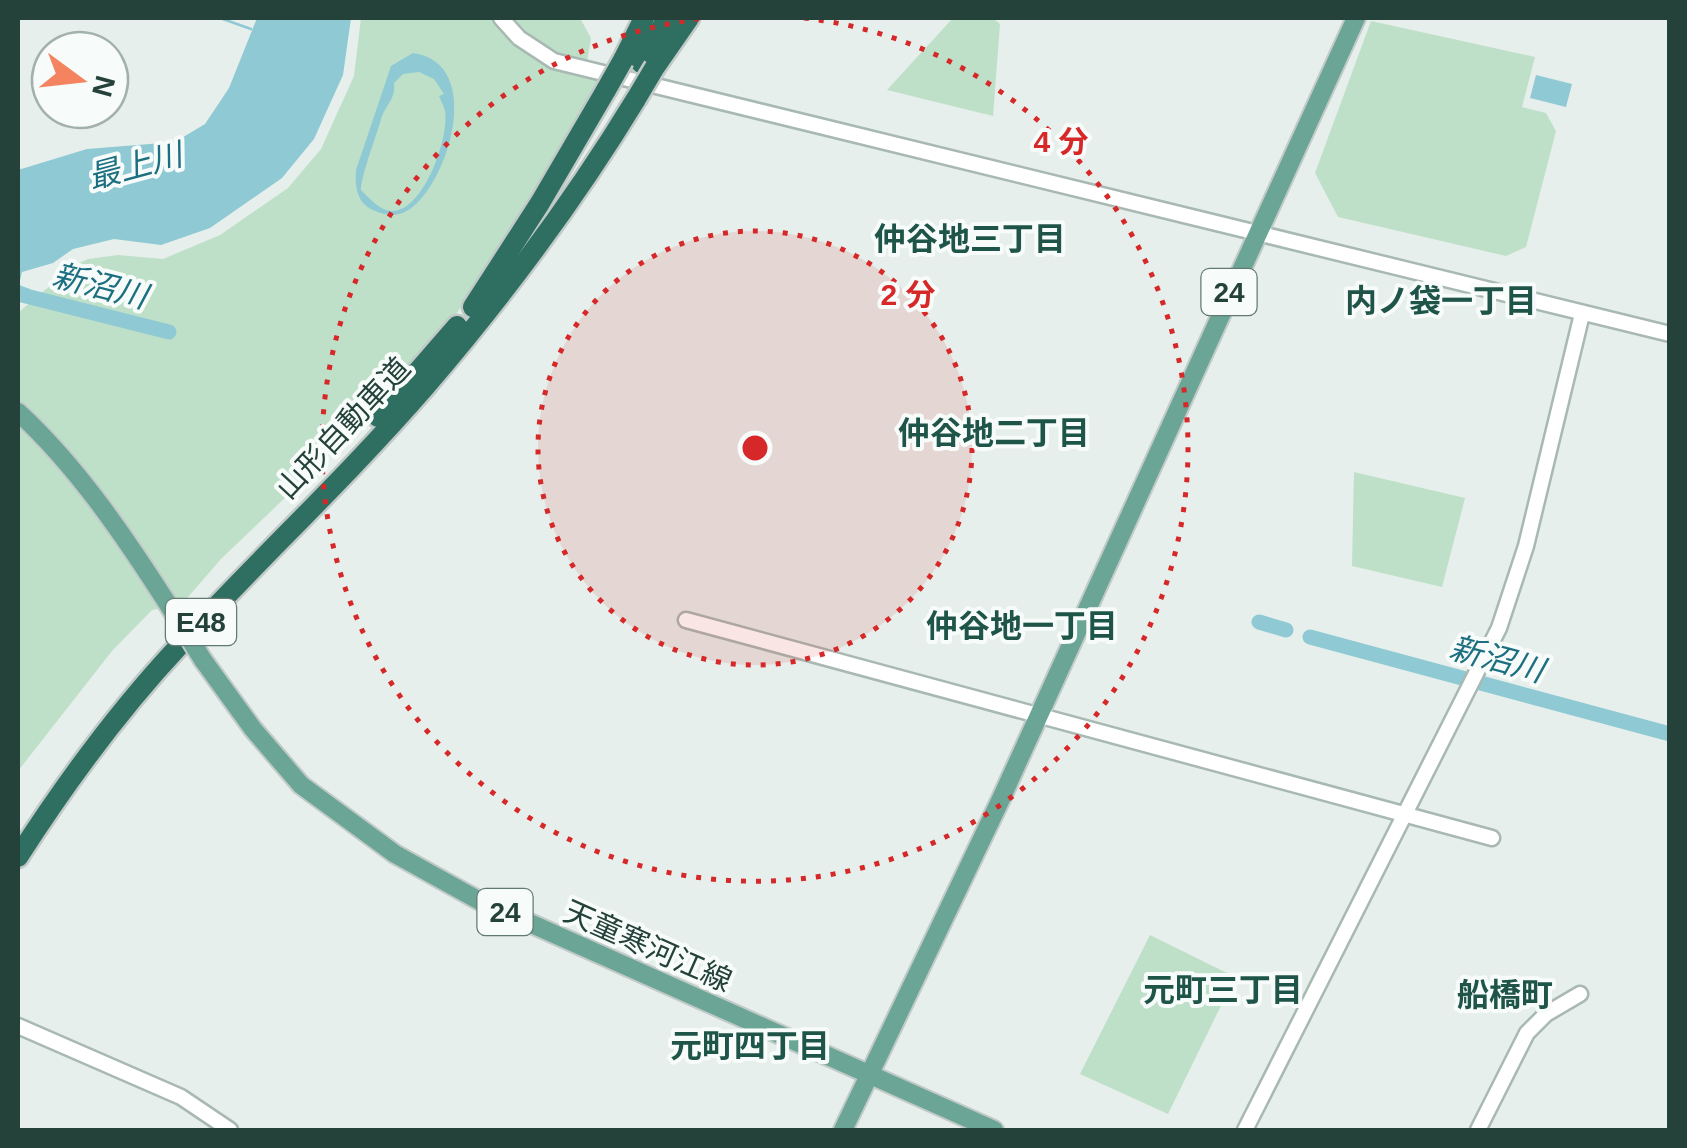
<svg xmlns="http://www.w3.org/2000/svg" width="1687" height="1148" viewBox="0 0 1687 1148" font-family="Arial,'Noto Sans JP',sans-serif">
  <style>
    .green { fill: #bfe0c8 }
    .water { fill: #8ec9d4; fill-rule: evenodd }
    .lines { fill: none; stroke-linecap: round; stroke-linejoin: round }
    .stream { stroke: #8ec9d4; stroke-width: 2.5 }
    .river { stroke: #8ec9d4; stroke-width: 15 }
    .minor-casing { stroke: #a8b8b2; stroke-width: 19 }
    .major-casing { stroke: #c2cac8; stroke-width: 22 }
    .highway-casing { stroke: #c2cac8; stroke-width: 25 }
    .minor { stroke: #fff; stroke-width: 14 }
    .major { stroke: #6aa596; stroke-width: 18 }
    .highway { stroke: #2f6f62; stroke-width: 20 }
    .major-bridge-casing { stroke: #c2cac8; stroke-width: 22; stroke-linecap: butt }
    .highway-bridge-casing { stroke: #c2cac8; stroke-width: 25; stroke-linecap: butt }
    .major-bridge { stroke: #6aa596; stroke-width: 18 }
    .highway-bridge { stroke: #2f6f62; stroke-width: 20 }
    .ring { fill: none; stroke: #d62828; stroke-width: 5; stroke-dasharray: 5 10 }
    .labels { text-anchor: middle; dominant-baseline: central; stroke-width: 8; stroke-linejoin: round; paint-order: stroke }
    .shield { fill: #f7fbf9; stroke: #637a73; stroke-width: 2.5 }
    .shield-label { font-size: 28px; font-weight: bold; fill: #24423a }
    .street-label { font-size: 30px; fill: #24423a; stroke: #f7fbf9 }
    .water-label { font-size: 32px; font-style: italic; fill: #1c6f80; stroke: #f7fbf9 }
    .neighbourhood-label { font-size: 32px; font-weight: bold; fill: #1f5548; stroke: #f7fbf9 }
    .centre { fill: #d62828; stroke: #f7fbf9; stroke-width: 5 }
    .ring-label { font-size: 30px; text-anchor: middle; font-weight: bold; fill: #d62828; stroke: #f7fbf9; stroke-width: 8; stroke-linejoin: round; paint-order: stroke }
  </style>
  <rect width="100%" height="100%" fill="#e6efeb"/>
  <g class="green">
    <path d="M361,18H580L591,38L585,75L603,81L556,169L439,339L335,450L221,559L182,604L152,610L112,651L18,771V313L73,266L88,259L118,255L163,259L220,235L288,188L321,149L354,76Z"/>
    <path d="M953,18H993L1000,24L993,116L887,90Z"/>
    <path d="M1371,21L1535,57L1522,107L1546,113L1556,131L1526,247L1506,256L1338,217L1315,173Z"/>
    <path d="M1354,472L1465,498L1442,587L1352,566Z"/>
    <path d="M1150,935L1235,977L1168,1114L1080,1074Z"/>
  </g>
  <g class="water">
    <path d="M257,18H351L343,75L314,139L282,178L210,228L161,245L114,239L73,249L53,263L22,272L19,285L30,289L18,301V170L87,149L175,142L205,124L229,88Z"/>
    <path d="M413,53C485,63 449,182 410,209C399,217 385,216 373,210C356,202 355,186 356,170L391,66ZM419,72L434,79L444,94L439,96C441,101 444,106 445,111C450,137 421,221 386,210C377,207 368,197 361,190C360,179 377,134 381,119C386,104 396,99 394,83L403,74Z"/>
    <path d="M1536,75L1572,84L1566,107L1530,98Z"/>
  </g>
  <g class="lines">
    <path class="stream" d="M220,18L251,29"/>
    <g class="river">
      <path d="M18,294L169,332"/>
      <path d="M1259,622L1286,630"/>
      <path d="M1310,637L1670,734"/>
    </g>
    <defs>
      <g id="minor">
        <path d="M501,18L519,38L554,61L1670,334"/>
        <path d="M686,620L1492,838"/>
        <path d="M18,1026L181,1097L230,1130"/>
        <path d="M1245,1130L1499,628L1526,546L1582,314"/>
        <path d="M1478,1130L1527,1033L1546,1014L1580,994"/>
      </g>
      <g id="major">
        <path d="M18,412C78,467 127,540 171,609"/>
        <path d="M203,660L253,729L301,785L395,854L478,900L994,1130"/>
        <path d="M843,1130L1000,801L1356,18"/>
      </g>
      <g id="highway">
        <path d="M623,60L644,18"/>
        <path d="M641,63L667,18"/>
        <path d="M655,67L689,18"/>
        <path d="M473,307L540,203L606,90"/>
        <path d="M378,417L457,326"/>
        <path d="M18,857C65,784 119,710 179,646C260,558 347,477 425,387C503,296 574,201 636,99"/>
      </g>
    </defs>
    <use href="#minor" class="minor-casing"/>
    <use href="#major" class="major-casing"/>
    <use href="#highway" class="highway-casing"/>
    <use href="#minor" class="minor"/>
    <use href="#major" class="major"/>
    <use href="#highway" class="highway"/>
    <defs>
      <path id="major-bridge" d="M171,609L203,660"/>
      <g id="highway-bridge">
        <path d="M606,90L623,60"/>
        <path d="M636,99L655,67"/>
      </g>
    </defs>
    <use href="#major-bridge" class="major-bridge-casing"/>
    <use href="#highway-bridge" class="highway-bridge-casing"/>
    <use href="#major-bridge" class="major-bridge"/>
    <use href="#highway-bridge" class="highway-bridge"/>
  </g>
  <circle cx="755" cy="448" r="217" fill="#d62828" fill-opacity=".12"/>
  <g class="ring">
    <circle cx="755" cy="448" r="217"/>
    <path d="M804 18A433 433 0 1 1 706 18"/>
  </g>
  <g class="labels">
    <g class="shield">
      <rect x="1201.5" y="269" width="55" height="46" rx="8"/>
      <rect x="166" y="599" width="70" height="46" rx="8"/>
      <rect x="477.5" y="889" width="55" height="46" rx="8"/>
    </g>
    <g class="shield-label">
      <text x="1229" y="292">24</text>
      <text x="201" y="622">E48</text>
      <text x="505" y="912">24</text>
    </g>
    <g class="street-label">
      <text transform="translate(343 428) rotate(-47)">山形自動車道</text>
      <text transform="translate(648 946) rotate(24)">天童寒河江線</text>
    </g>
    <g class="water-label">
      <text transform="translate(135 166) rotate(-15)">最上川</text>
      <text transform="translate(100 286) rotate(14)">新沼川</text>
      <text transform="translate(1497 659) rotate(15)">新沼川</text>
    </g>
    <g class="neighbourhood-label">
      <text x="970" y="239">仲谷地三丁目</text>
      <text x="1441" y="301">内ノ袋一丁目</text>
      <text x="994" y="433">仲谷地二丁目</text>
      <text x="1022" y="626">仲谷地一丁目</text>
      <text x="1223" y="990">元町三丁目</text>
      <text x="1505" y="995">船橋町</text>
      <text x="750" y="1046">元町四丁目</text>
    </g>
  </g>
  <circle cx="755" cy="448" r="15" class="centre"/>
  <g class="ring-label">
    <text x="1061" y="152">4 分</text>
    <text x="908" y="305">2 分</text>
  </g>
  <rect width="1687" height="1148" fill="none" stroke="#24423a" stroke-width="40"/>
  <g transform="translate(80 80) rotate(105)"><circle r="48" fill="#f7fbf9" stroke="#a3b1ad" stroke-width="2.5"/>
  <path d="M0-8L18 38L0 25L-18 38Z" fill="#f4845f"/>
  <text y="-15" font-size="28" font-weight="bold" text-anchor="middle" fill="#24423a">N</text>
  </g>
</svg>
